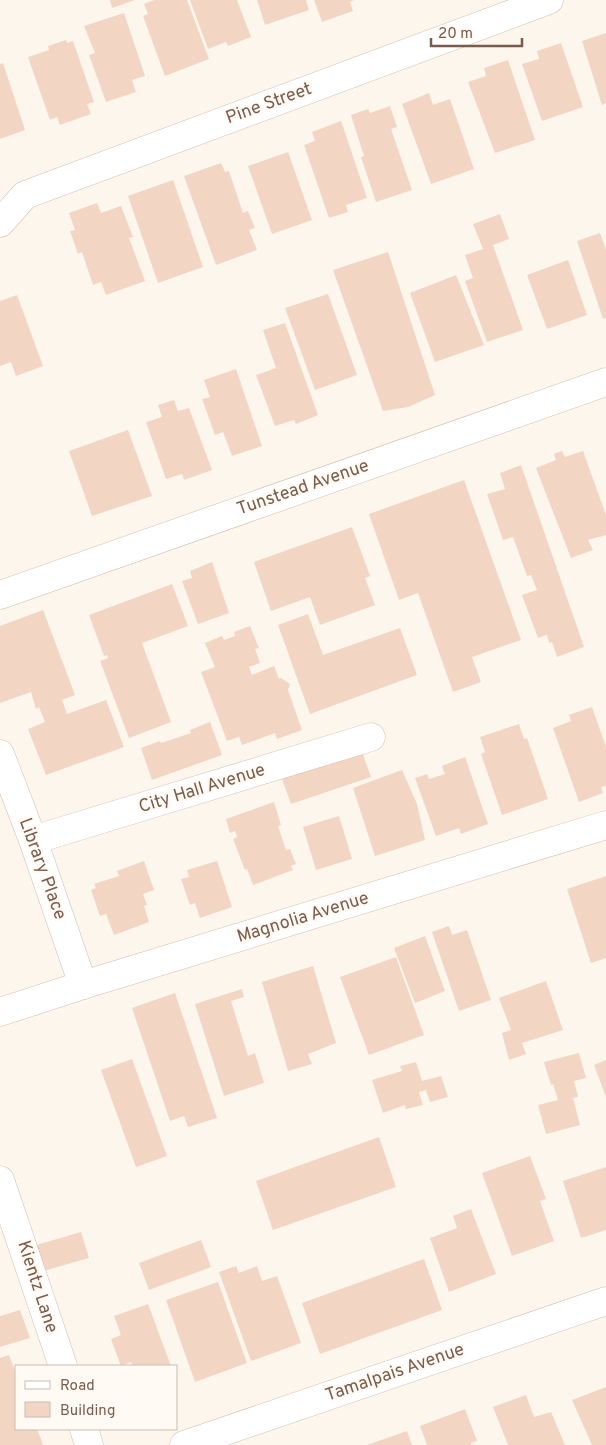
<svg xmlns="http://www.w3.org/2000/svg" width="606" height="1445" viewBox="0 0 606 1445" font-family="Overpass,sans-serif">
  <style>
    .building { fill: #f3d5c3 }
    .lines { fill: none; stroke-linecap: round; stroke-linejoin: round }
    .minor-casing { stroke: #d1beb0; stroke-width: 29 }
    .minor { stroke: #fff; stroke-width: 28 }
    .labels { text-anchor: middle; dominant-baseline: central; stroke-width: 4.5; stroke-linejoin: round; paint-order: stroke }
    .street-label { font-size: 18px; fill: #7a5c4d; stroke: #fffaf3 }
  </style>
  <rect width="100%" height="100%" fill="#fdf6ec"/>
  <g class="building">
    <path d="M110,0H135L112,8Z"/>
    <path d="M154,0H187L209,59L165,76L143,16L148,14L144,4Z"/>
    <path d="M190,0H237L251,37L228,46L226,42L208,49Z"/>
    <path d="M257,0H306L309,10L265,25Z"/>
    <path d="M314,0H354L350,2L353,11L322,22Z"/>
    <path d="M124,13L145,76L132,80L136,92L106,102L89,55L95,53L84,26Z"/>
    <path d="M606,33V103L602,105L582,41Z"/>
    <path d="M66,40L67,43L73,41L94,102L87,104L91,114L60,125L57,117L50,120L28,57L49,50L48,46Z"/>
    <path d="M561,43L583,107L542,121L522,64L539,59L537,51Z"/>
    <path d="M508,60L535,140L495,153L468,82L486,76L484,68Z"/>
    <path d="M3,63L25,130L0,139V64Z"/>
    <path d="M429,93L433,105L450,99L474,169L431,184L402,104Z"/>
    <path d="M390,106L397,127L391,129L412,190L376,202L361,157L364,156L351,115L368,109L370,113Z"/>
    <path d="M341,121L367,198L346,205L348,212L329,218L304,145L315,141L312,132Z"/>
    <path d="M288,152L312,220L272,234L248,166Z"/>
    <path d="M221,163L225,172L229,171L243,213L248,211L255,228L249,230L257,250L216,265L184,176Z"/>
    <path d="M173,180L203,267L158,283L128,196Z"/>
    <path d="M97,203L101,213L121,206L133,237L129,238L145,281L106,295L101,282L93,285L82,252L78,254L70,231L75,230L69,213Z"/>
    <path d="M500,214L509,239L493,245L523,330L487,342L465,281L473,278L465,255L483,249L473,224Z"/>
    <path d="M600,233L606,250V318L603,319L577,241Z"/>
    <path d="M388,252L435,395L408,407L383,411L333,270Z"/>
    <path d="M568,260L587,315L547,329L527,275Z"/>
    <path d="M456,275L484,345L435,362L410,293Z"/>
    <path d="M328,294L357,375L315,390L285,308Z"/>
    <path d="M17,295L43,366L16,376L11,362L0,366V301Z"/>
    <path d="M285,323L318,415L296,424L294,420L275,426L256,375L276,368L263,330Z"/>
    <path d="M236,369L262,446L232,456L223,432L215,435L202,399L210,397L204,380Z"/>
    <path d="M174,400L178,411L189,408L212,470L184,480L182,474L166,479L146,422L162,417L158,405Z"/>
    <path d="M128,430L152,496L92,516L69,451Z"/>
    <path d="M562,451L565,457L583,451L606,515V535L588,540L593,550L571,558L536,468L556,460L554,454Z"/>
    <path d="M521,465L584,647L557,657L552,642L549,643L547,635L538,638L522,595L537,590L531,575L527,576L513,537L503,540L487,494L505,489L500,473Z"/>
    <path d="M464,480L521,640L472,657L481,682L453,692L418,593L399,600L369,514Z"/>
    <path d="M352,527L370,576L365,578L375,605L320,625L310,597L271,611L254,562Z"/>
    <path d="M212,562L229,613L198,624L182,581L192,578L190,571Z"/>
    <path d="M172,584L188,626L142,643L171,722L129,738L100,661L108,658L107,655L104,656L89,615Z"/>
    <path d="M43,610L75,695L62,700L67,714L106,700L124,747L46,775L28,729L45,722L39,707L36,709L31,692L0,703V626Z"/>
    <path d="M308,614L323,655L400,628L417,675L310,714L278,625Z"/>
    <path d="M250,626L259,648L255,649L260,663L249,667L252,675L274,666L279,679L281,678L290,684L288,690L302,730L277,739L275,733L242,745L239,737L227,741L201,672L215,667L205,643L222,636L224,640L235,636L234,632Z"/>
    <path d="M592,707L606,747V786L601,787L603,793L579,802L553,728L571,721L569,715Z"/>
    <path d="M210,722L222,755L152,780L141,748L160,741L161,743L191,733L190,730Z"/>
    <path d="M519,724L524,739L527,738L548,799L502,815L481,754L485,752L480,737Z"/>
    <path d="M361,749L371,777L291,804L282,779L333,761Z"/>
    <path d="M465,757L488,824L461,834L459,828L436,836L415,778L427,774L429,779L445,774L442,766Z"/>
    <path d="M402,770L417,804L425,840L375,856L353,788Z"/>
    <path d="M274,802L281,825L278,826L286,850L290,849L296,864L291,866L293,870L253,885L247,869L245,870L233,839L237,837L235,831L230,833L226,819Z"/>
    <path d="M339,816L352,859L316,870L303,827Z"/>
    <path d="M144,861L154,890L143,894L147,905L144,906L149,922L114,935L106,914L100,916L91,890L96,888L94,884L119,876L117,871Z"/>
    <path d="M217,861L232,907L200,918L195,903L190,905L181,879L189,877L187,870Z"/>
    <path d="M606,876V958L591,963L567,889Z"/>
    <path d="M449,926L452,935L467,930L491,1000L459,1011L432,932Z"/>
    <path d="M425,936L445,991L415,1003L394,948Z"/>
    <path d="M396,957L424,1035L369,1055L340,977Z"/>
    <path d="M313,966L336,1043L308,1054L312,1064L288,1071L262,982Z"/>
    <path d="M546,981L563,1030L522,1043L526,1054L509,1060L502,1033L511,1030L499,998Z"/>
    <path d="M242,989L244,997L231,1001L248,1056L255,1053L264,1083L224,1096L195,1004Z"/>
    <path d="M175,993L217,1118L188,1127L184,1116L170,1121L132,1008Z"/>
    <path d="M579,1053L586,1078L574,1081L578,1097L573,1098L580,1125L546,1134L538,1105L558,1100L553,1084L551,1085L544,1062Z"/>
    <path d="M132,1059L167,1156L136,1167L101,1070Z"/>
    <path d="M606,1060V1097L594,1065Z"/>
    <path d="M416,1062L422,1081L441,1076L448,1097L430,1102L426,1090L419,1092L423,1105L406,1109L405,1105L383,1113L372,1080L402,1071L400,1066Z"/>
    <path d="M379,1137L396,1187L273,1230L256,1181Z"/>
    <path d="M530,1156L546,1199L540,1201L554,1241L512,1256L482,1173Z"/>
    <path d="M606,1167V1230L581,1238L563,1181Z"/>
    <path d="M471,1209L496,1274L449,1292L430,1238L457,1228L453,1216Z"/>
    <path d="M81,1232L89,1258L40,1272L33,1246Z"/>
    <path d="M201,1240L211,1267L149,1290L139,1263Z"/>
    <path d="M424,1259L442,1310L320,1354L302,1303Z"/>
    <path d="M236,1266L239,1273L257,1266L262,1281L277,1276L301,1343L251,1361L219,1272Z"/>
    <path d="M218,1282L247,1363L195,1382L166,1300Z"/>
    <path d="M148,1304L171,1366H133L131,1362L121,1366L111,1339L121,1335L114,1316Z"/>
    <path d="M20,1310L30,1338L0,1347V1316Z"/>
    <path d="M9,1355L16,1374V1429H37L43,1445H0V1358Z"/>
    <path d="M606,1387V1445H592L572,1400Z"/>
    <path d="M526,1395L534,1417L551,1412L565,1445H508L493,1407Z"/>
    <path d="M465,1409L477,1441L471,1443V1445H427L420,1426Z"/>
    <path d="M407,1431L412,1445H367Z"/>
  </g>
  <g class="lines">
    <defs>
      <g id="minor">
        <path d="M0,223L25,195L549,0"/>
        <path d="M0,595L606,382"/>
        <path d="M0,754L33,840L83,985"/>
        <path d="M33,840L371,737"/>
        <path d="M0,1012L83,985L606,825"/>
        <path d="M0,1180L63,1366"/>
        <path d="M84,1429L89,1445"/>
        <path d="M184,1445L606,1301"/>
      </g>
    </defs>
    <use href="#minor" class="minor-casing"/>
    <use href="#minor" class="minor"/>
  </g>
  <g class="labels">
    <g class="street-label">
      <text transform="translate(269 104) rotate(-20)">Pine Street</text>
      <text transform="translate(303 488) rotate(-19)">Tunstead Avenue</text>
      <text transform="translate(202 789) rotate(-17)">City Hall Avenue</text>
      <text transform="translate(42 869) rotate(70)">Library Place</text>
      <text transform="translate(303 918) rotate(-17)">Magnolia Avenue</text>
      <text transform="translate(37 1287) rotate(72)">Kientz Lane</text>
      <text transform="translate(395 1373) rotate(-19)">Tamalpais Avenue</text>
    </g>
  </g>
  <rect x="15" y="1365" width="162" height="65" fill="#fffaf3" stroke="#cabbb1"/>
  <rect x="25" y="1381" width="25" height="8" fill="#ffffff" stroke="#cabbb1"/>
  <text x="60" y="1390" font-size="15" fill="#7a5c4d">Road</text>
  <rect x="25" y="1402" width="25" height="15" fill="#f3d5c3" stroke="#cabbb1"/>
  <text x="60" y="1415" font-size="15" fill="#7a5c4d">Building</text>
  <path d="M431 38v8h91v-8" fill="none" stroke="#7a5c4d" stroke-width="2.5"/>
  <text x="438" y="38" font-size="15" fill="#7a5c4d" stroke="#fffaf3" stroke-width="4" paint-order="stroke">20 m</text>
</svg>
